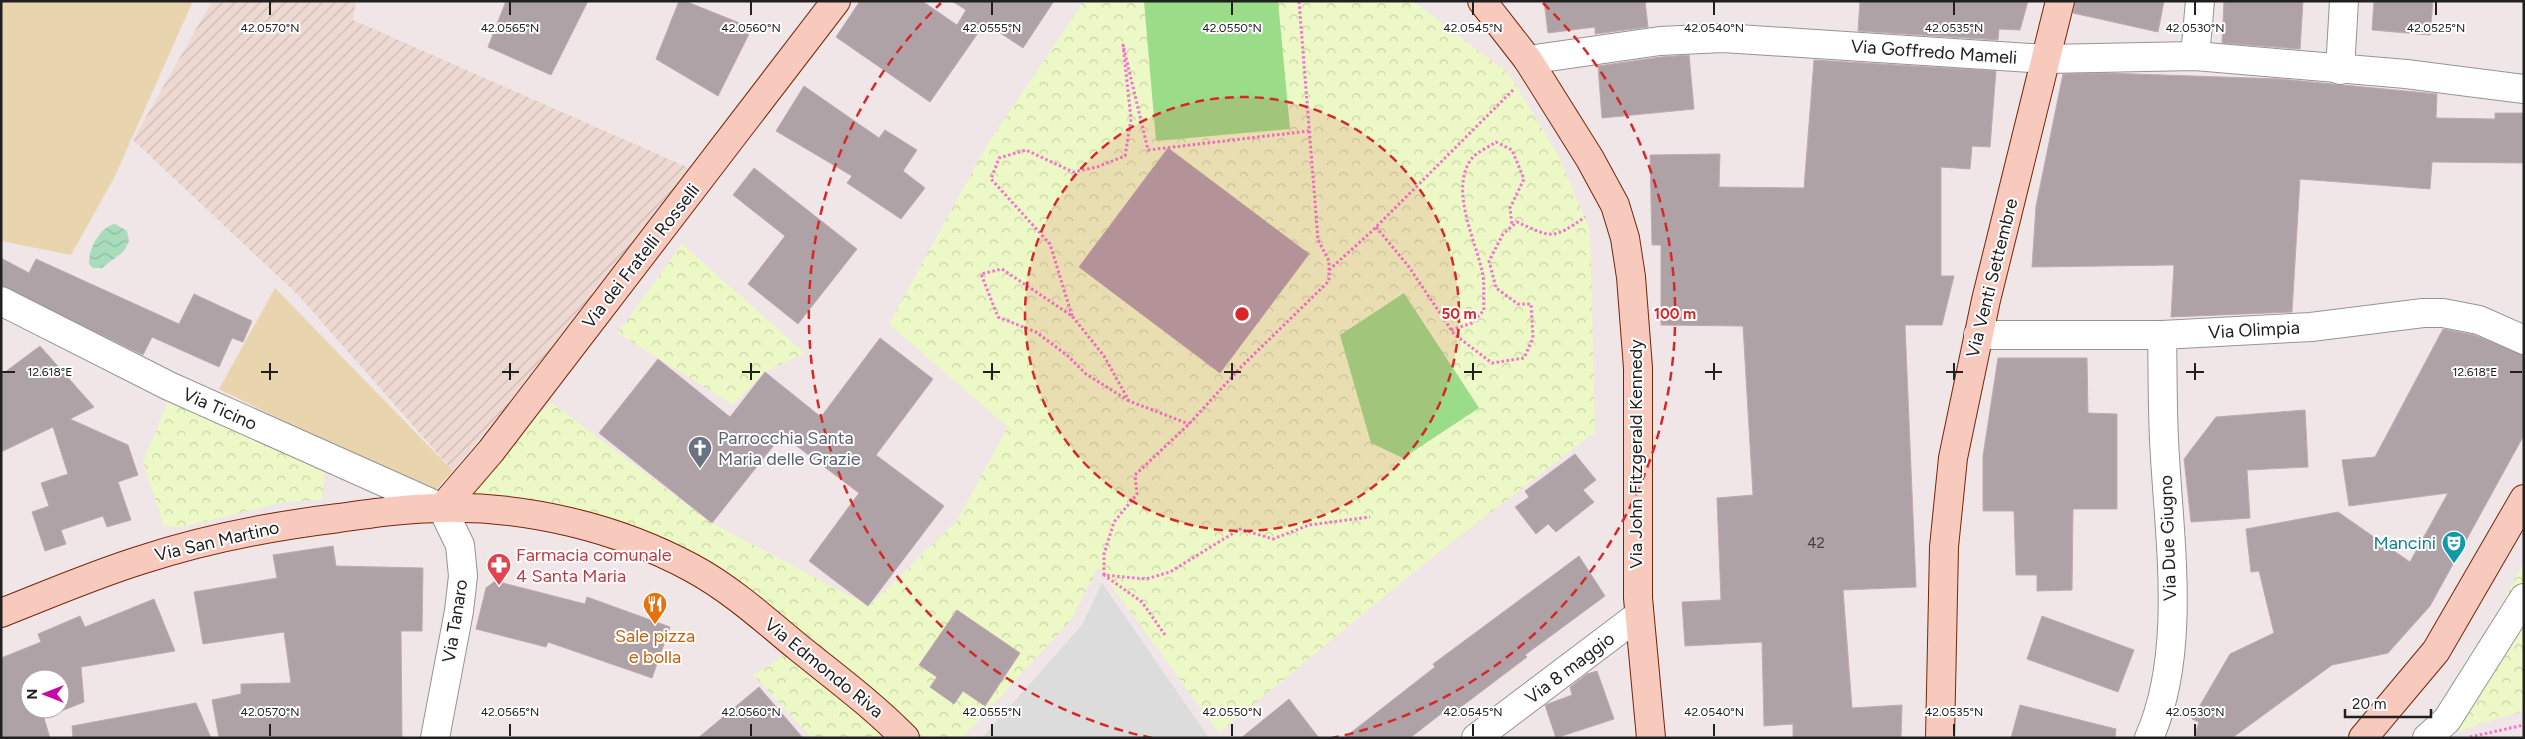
<svg xmlns="http://www.w3.org/2000/svg" width="2525" height="739" viewBox="0 0 2525 739" font-family="Figtree,sans-serif">
  <style>
    .farmland { fill: url(#farmland-furrows) }
    .grass { fill: #e8d5ae }
    .park { fill: url(#park-crowns) }
    .pitch { fill: #9adc87 }
    .parking { fill: #dcdcdc }
    .water { fill: url(#water-waves) }
    .building { fill: #afa2a7; stroke: #c1a9b3; fill-rule: evenodd }
    .lines { fill: none; stroke-linecap: round; stroke-linejoin: round }
    .street-casing { stroke: #949494; stroke-width: 30 }
    .secondary-casing { stroke: #752608; stroke-width: 30 }
    .path { stroke: #f672d2; stroke-width: 3; stroke-dasharray: 2.5 2.5; stroke-linecap: butt }
    .street { stroke: #fff; stroke-width: 28 }
    .secondary { stroke: #f8c9bd; stroke-width: 28 }
    .ticks { fill: none; stroke: #202020; stroke-width: 2 }
    .ring { fill: none; stroke: #d62828; stroke-width: 2.5; stroke-dasharray: 9 6 }
    .labels { text-anchor: middle; dominant-baseline: central; stroke-width: 4; stroke-linejoin: round; paint-order: stroke }
    .number-label { font-size: 15px; fill: #444042 }
    .street-label { font-size: 18px; fill: #202020; stroke: #fff }
    .worship-label { font-size: 18px; fill: #5b616d; stroke: #fff; text-anchor: start }
    .culture-label { font-size: 18px; fill: #0d838f; stroke: #fff; text-anchor: end }
    .health-label { font-size: 18px; fill: #be3a42; stroke: #fff; text-anchor: start }
    .food-label { font-size: 18px; fill: #c56008; stroke: #fff }
    .ticks-label { font-size: 12px; text-anchor: middle; fill: #202020; stroke: #fff; stroke-width: 4; stroke-linejoin: round; paint-order: stroke }
    .centre { fill: #d62828; stroke: #fff; stroke-width: 2.5 }
    .ring-label { font-size: 15px; text-anchor: middle; font-weight: bold; fill: #d62828; stroke: #fff; stroke-width: 4; stroke-linejoin: round; paint-order: stroke }
  </style>
  <defs>
    <pattern id="farmland-furrows" width="10" height="10" patternUnits="userSpaceOnUse" patternTransform="scale(1.25)"><rect width="10" height="10" fill="#eed9d2"/><path d="M-1 1l2-2M0 10L10 0M9 11l2-2" fill="none" stroke="#ccbab4"/></pattern>
    <pattern id="park-crowns" width="20" height="18" patternUnits="userSpaceOnUse" patternTransform="scale(1.25)"><rect width="20" height="18" fill="#ecf8c5"/><path d="M2 6a3 3 0 1 1 6 0M12 15a3 3 0 1 1 6 0" fill="none" stroke="#cad4a9"/></pattern>
    <pattern id="water-waves" width="16" height="10" patternUnits="userSpaceOnUse" patternTransform="scale(1.25)"><rect width="16" height="10" fill="#a8dcbd"/><path d="M0 5q4-4 8 0t8 0" fill="none" stroke="#90bca2"/></pattern>
  </defs>
  <rect width="100%" height="100%" fill="#f0e6e8"/>
  <path class="farmland" d="M212,1H356L353,20L698,172L453,471L299,296L133,140Z"/>
  <g class="grass">
    <path d="M1,1H193L114,178L71,255L1,241Z"/>
    <path d="M275,288L453,471L432,494L219,389Z"/>
  </g>
  <g class="park">
    <path d="M1084,1H1413L1509,74L1558,155L1590,230L1595,432L1425,563L1219,733L1098,567L1071,620L962,738H915L641,536L437,494L552,403L712,523L869,606L957,521L1008,427L889,324L987,145Z"/>
    <path d="M682,244L805,353L765,372L733,405L618,333Z"/>
    <path d="M169,399L325,466L322,500L284,502L183,527L164,526L143,462Z"/>
    <path d="M2524,562V711L2479,724L2444,738L2447,720L2497,613Z"/>
    <path d="M785,655L891,738H812L753,675Z"/>
  </g>
  <g class="pitch">
    <path d="M1144,1H1278L1290,129L1156,141Z"/>
    <path d="M1404,293L1479,408L1403,458L1371,443L1340,335Z"/>
  </g>
  <path class="parking" d="M1102,583L1209,738H982L1082,625Z"/>
  <path class="water" d="M115,224L127,231L129,241L124,251L102,268H93L89,264C88,249 100,227 115,224Z"/>
  <g class="building">
    <path d="M506,1H588L551,75L488,47Z"/>
    <path d="M679,1H685L752,28L718,96L656,59Z"/>
    <path d="M860,1H922L957,25L966,10L952,1H1054L1023,48L985,23L930,102L836,37Z"/>
    <path d="M1544,1H1645L1648,27L1595,34V27L1548,33Z"/>
    <path d="M1860,1H2028L2020,30L1999,29L1998,40L1858,31Z"/>
    <path d="M2075,1H2164L2158,32L2073,13Z"/>
    <path d="M2224,1H2303L2300,49L2222,43Z"/>
    <path d="M2374,1H2433L2430,35L2372,30Z"/>
    <path d="M1689,55L1694,109L1602,118L1598,66L1661,57Z"/>
    <path d="M1814,60L1996,71L1990,147L1972,146L1970,169L1941,167V276H1954L1942,325H1905L1916,587L1843,590L1852,708L1902,705L1901,738H1793V724L1764,726L1762,642L1685,646L1682,602L1721,600L1717,498L1753,495L1743,326L1661,325V245H1652L1650,155L1720,154L1719,187L1804,188Z"/>
    <path d="M2105,73L2280,79L2437,94L2436,118L2495,119V113H2524V163L2432,162L2430,189L2300,179L2292,312L2171,317L2174,265L2032,267L2036,206L2063,74Z"/>
    <path d="M804,86L879,138L885,130L917,150L903,171L925,188L901,219L847,183L852,176L776,131Z"/>
    <path d="M1168,148L1309,254L1220,373L1079,267Z"/>
    <path d="M754,168L857,249L798,324L748,284L785,236L733,195Z"/>
    <path d="M1,258L29,273L36,259L179,324L194,294L252,321L243,342L232,338L219,367L152,337L143,355L1,286Z"/>
    <path d="M2443,329L2474,335L2524,355V435L2430,606L2388,653L2332,665L2232,738H2194L2199,722L2192,719L2230,654L2274,633L2259,571L2251,572L2246,529L2338,512L2410,562L2448,493L2349,506L2342,460L2375,457Z"/>
    <path d="M880,338L933,379L876,455L944,506L868,606L809,561L859,493L782,435L712,523L599,433L658,359L730,417L765,372L821,417Z"/>
    <path d="M40,346L94,407L70,419L128,445L138,475L118,482L131,520L107,527L103,516L61,530L66,544L45,551L32,512L49,506L41,483L68,474L53,427L1,452V375Z"/>
    <path d="M1998,358H2087L2088,413L2117,414V509H2073L2072,590L2037,591V575H2016L2014,511H1983V456Z"/>
    <path d="M2305,410L2308,467L2247,470L2250,518L2191,522L2184,459L2216,417Z"/>
    <path d="M1575,454L1596,480L1583,490L1594,502L1556,532L1548,524L1536,534L1515,507L1529,497L1525,491Z"/>
    <path d="M333,546L336,566L423,568L422,631H401L402,738H219L212,700L241,694V684L291,683L284,632L203,644L194,592L277,578L273,555Z"/>
    <path d="M1579,556L1605,596L1525,655L1527,657L1449,716L1446,710L1410,738H1344L1435,667L1433,664Z"/>
    <path d="M495,581L585,604L587,597L670,627L652,678L548,642L546,647L476,629L486,588Z"/>
    <path d="M154,599L175,651L81,667L84,702L44,718L50,738H1V658L41,642L38,634L80,616L85,627ZM30,679H60V709H30Z"/>
    <path d="M957,610L1020,653L985,706L963,691L954,704L930,687L937,677L919,665Z"/>
    <path d="M2042,616L2134,650L2118,692L2027,659Z"/>
    <path d="M1597,671L1614,719L1556,738L1545,705L1572,695L1570,687L1587,674Z"/>
    <path d="M759,687L803,738H698Z"/>
    <path d="M1289,699L1319,738H1241Z"/>
    <path d="M196,703L211,738H73L72,726Z"/>
    <path d="M2020,705L2116,729L2115,738H2011Z"/>
  </g>
  <g class="lines">
    <defs>
      <g id="street">
        <path d="M2195,56L2200,1"/>
        <path d="M1528,60L1660,41L1723,38L2046,59L2195,56L2406,74L2524,89"/>
        <path d="M2340,70L2344,1"/>
        <path d="M1,301L169,386L442,508L460,545L463,576L459,611L435,738"/>
        <path d="M1978,335H2162L2311,327L2423,313H2443L2479,320L2524,340"/>
        <path d="M1476,738L1639,615"/>
        <path d="M2149,738C2186,655 2170,545 2165,457C2162,416 2163,376 2162,335"/>
        <path d="M2427,738L2447,720L2524,598"/>
      </g>
      <g id="secondary">
        <path d="M1482,1L1528,60L1590,159L1615,205L1625,238L1631,277L1638,368V598L1651,738"/>
        <path d="M442,508L491,451L836,1"/>
        <path d="M1,613C47,595 93,575 141,560C205,539 272,526 339,518C374,513 409,508 443,508C527,506 618,528 692,568C731,589 765,620 799,648C835,677 873,705 905,738"/>
        <path d="M1940,738L1944,547L1953,458L1986,300L2060,1"/>
        <path d="M2363,738L2436,651L2524,499"/>
      </g>
    </defs>
    <use href="#street" class="street-casing"/>
    <use href="#secondary" class="secondary-casing"/>
    <g class="path">
      <path d="M1376,227L1409,267L1454,334L1492,363L1524,358L1533,338L1531,304H1518L1496,288L1489,261L1503,234L1517,222C1553,238 1552,240 1585,217"/>
      <path d="M1329,270L1371,232L1514,89"/>
      <path d="M1072,316L1050,244L991,179L999,158L1026,150L1073,172L1097,167L1125,156L1131,119L1123,45L1148,150L1309,131"/>
      <path d="M1451,330L1472,323L1484,310C1483,297 1485,283 1482,271C1475,239 1448,186 1473,157C1479,151 1489,147 1496,142L1512,150L1524,179L1510,208L1512,226"/>
      <path d="M1129,401L1086,374L1068,356L1036,332L998,317L981,274L1002,269L1072,316L1104,356L1129,401L1189,424"/>
      <path d="M1104,575V554L1114,522L1137,494L1135,475L1189,424L1241,367L1329,281V261L1318,240L1299,1"/>
      <path d="M1165,635L1142,602L1104,575L1146,579L1170,572L1240,529L1273,539L1309,525L1370,517"/>
      <path d="M2470,737L2524,725"/>
    </g>
    <use href="#street" class="street"/>
    <use href="#secondary" class="secondary"/>
  </g>
  <path class="ticks" d="M270,2V15M510,2V15M751,2V15M992,2V15M1232,2V15M1473,2V15M1714,2V15M1954,2V15M2195,2V15M2436,2V15M270,363V380M510,363V380M751,363V380M992,363V380M1232,363V380M1473,363V380M1714,363V380M1954,363V380M2195,363V380M2,372H15M261,372H278M502,372H519M742,372H760M983,372H1000M1224,372H1241M1464,372H1482M1705,372H1722M1946,372H1963M2186,372H2204M2510,372H2522M270,724V736M510,724V736M751,724V736M992,724V736M1232,724V736M1473,724V736M1714,724V736M1954,724V736M2195,724V736"/>
  <circle cx="1242" cy="314" r="217" fill="#d62828" fill-opacity=".12"/>
  <g class="ring">
    <circle cx="1242" cy="314" r="217"/>
    <path d="M1152 738A433 433 0 0 1 941 3M1543 3A433 433 0 0 1 1332 738"/>
  </g>
  <defs>
    <symbol id="church-pin" viewBox="-11 -11 22 30"><path d="M0 17L-7.5 6A9.5 9.5 0 1 1 7.5 6Z" fill="#6b7280" stroke="#fff"/><path d="M-1.2-6h2.4v3.5h3.3v2.4h-3.3V6h-2.4V-.1h-3.3v-2.4h3.3Z" fill="#fff"/></symbol>
    <symbol id="theatre-pin" viewBox="-11 -11 22 30"><path d="M0 17L-7.5 6A9.5 9.5 0 1 1 7.5 6Z" fill="#0f9aa8" stroke="#fff"/><path d="M-5-5.5Q0-4 5-5.5V0Q5 5 0 6Q-5 5-5 0ZM-3.3-2.5H-1v1.5H-3.3ZM1-2.5H3.3v1.5H1ZM-2.8 1Q0 5.5 2.8 1Z" fill="#fff"/></symbol>
    <symbol id="pharmacy-pin" viewBox="-11 -11 22 30"><path d="M0 17L-7.5 6A9.5 9.5 0 1 1 7.5 6Z" fill="#e0444e" stroke="#fff"/><path d="M-2-6h4v4h4v4h-4v4h-4v-4h-4v-4h4Z" fill="#fff"/></symbol>
    <symbol id="restaurant-pin" viewBox="-11 -11 22 30"><path d="M0 17L-7.5 6A9.5 9.5 0 1 1 7.5 6Z" fill="#e8710a" stroke="#fff"/><path d="M-5-6h1v4h1v-4h1v4h1v-4h1v5L-1.5 .5V6h-2V.5L-5-1ZM5-6V6H3V1.5H1.5Q1.5-4 5-6Z" fill="#fff"/></symbol>
  </defs>
  <g fill-rule="evenodd">
    <use href="#church-pin" x="686" y="434" width="28" height="38"/>
    <use href="#theatre-pin" x="2440" y="529" width="28" height="38"/>
    <use href="#pharmacy-pin" x="485" y="551" width="28" height="38"/>
    <use href="#restaurant-pin" x="641" y="590" width="28" height="38"/>
  </g>
  <g class="labels">
    <g class="number-label">
      <text x="1816" y="543">42</text>
    </g>
    <g class="street-label">
      <text transform="translate(1934 52) rotate(4)">Via Goffredo Mameli</text>
      <text transform="translate(641 256) rotate(-52)">Via dei Fratelli Rosselli</text>
      <text transform="translate(1992 278) rotate(-76)">Via Venti Settembre</text>
      <text transform="translate(2254 330) rotate(-3)">Via Olimpia</text>
      <text transform="translate(220 409) rotate(24)">Via Ticino</text>
      <text transform="translate(1636 454) rotate(-90)">Via John Fitzgerald Kennedy</text>
      <text transform="translate(2168 538) rotate(-92)">Via Due Giugno</text>
      <text transform="translate(217 541) rotate(-13)">Via San Martino</text>
      <text transform="translate(455 621) rotate(-81)">Via Tanaro</text>
      <text transform="translate(824 668) rotate(39)">Via Edmondo Riva</text>
      <text transform="translate(1570 668) rotate(-37)">Via 8 maggio</text>
    </g>
    <g class="worship-label">
      <text x="718" y="438">Parrocchia Santa<tspan x="718" dy="21">Maria delle Grazie</tspan></text>
    </g>
    <g class="culture-label">
      <text x="2436" y="543">Mancini</text>
    </g>
    <g class="health-label">
      <text x="516" y="555">Farmacia comunale<tspan x="516" dy="21">4 Santa Maria</tspan></text>
    </g>
    <g class="food-label">
      <text x="655" y="636">Sale pizza<tspan x="655" dy="21">e bolla</tspan></text>
    </g>
  </g>
  <g class="ticks-label">
    <text x="270" y="32">42.0570°N</text>
    <text x="510" y="32">42.0565°N</text>
    <text x="751" y="32">42.0560°N</text>
    <text x="992" y="32">42.0555°N</text>
    <text x="1232" y="32">42.0550°N</text>
    <text x="1473" y="32">42.0545°N</text>
    <text x="1714" y="32">42.0540°N</text>
    <text x="1954" y="32">42.0535°N</text>
    <text x="2195" y="32">42.0530°N</text>
    <text x="2436" y="32">42.0525°N</text>
    <text x="2475" y="376">12.618°E</text>
    <text x="50" y="376">12.618°E</text>
    <text x="270" y="716">42.0570°N</text>
    <text x="510" y="716">42.0565°N</text>
    <text x="751" y="716">42.0560°N</text>
    <text x="992" y="716">42.0555°N</text>
    <text x="1232" y="716">42.0550°N</text>
    <text x="1473" y="716">42.0545°N</text>
    <text x="1714" y="716">42.0540°N</text>
    <text x="1954" y="716">42.0535°N</text>
    <text x="2195" y="716">42.0530°N</text>
  </g>
  <circle cx="1242" cy="314" r="8" class="centre"/>
  <g class="ring-label">
    <text x="1459" y="319">50 m</text>
    <text x="1675" y="319">100 m</text>
  </g>
  <rect width="2525" height="739" fill="none" stroke="#202020" stroke-width="5"/>
  <g transform="translate(45 694) rotate(270)"><circle r="24" fill="#ffffff" stroke="#a6a6a6"/>
  <path d="M0-4L9 19L0 12L-9 19Z" fill="#c906a9"/>
  <text y="-8" font-size="14" font-weight="bold" text-anchor="middle" fill="#202020">N</text>
  </g>
  <path d="M2345 709v8h86v-8" fill="none" stroke="#202020" stroke-width="2.5"/>
  <text x="2352" y="709" font-size="15" fill="#202020" stroke="#ffffff" stroke-width="4" paint-order="stroke">20 m</text>
</svg>
